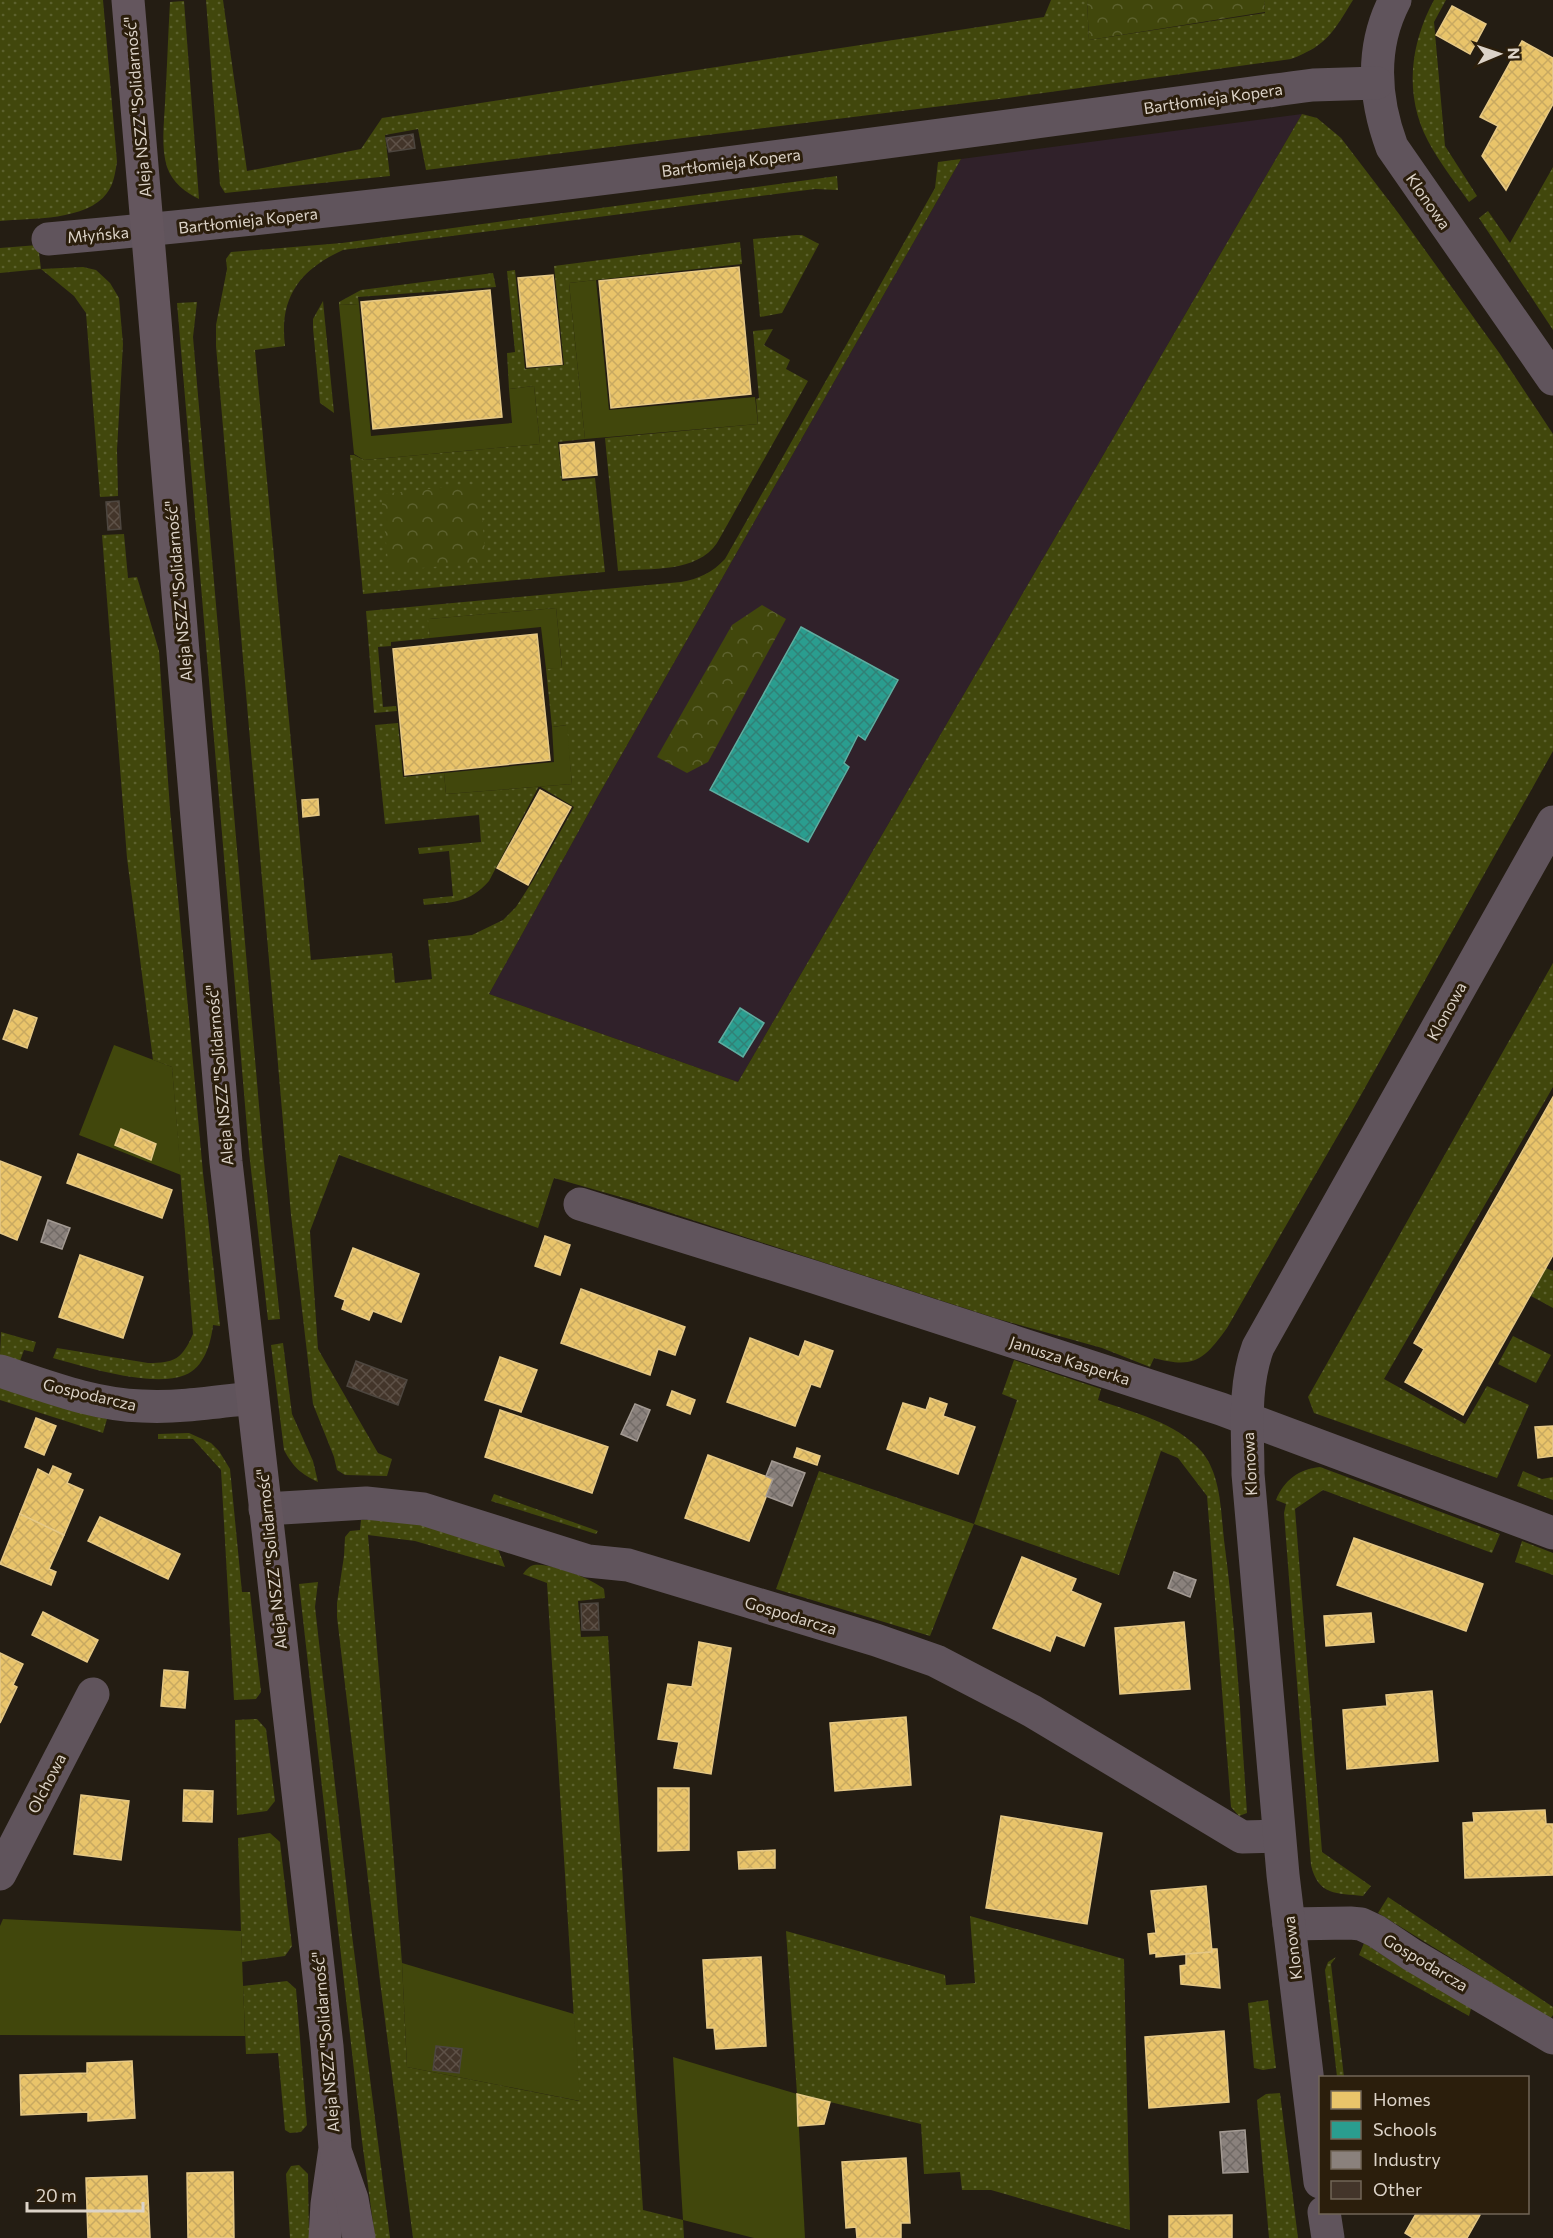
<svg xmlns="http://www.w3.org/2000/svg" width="1553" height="2238" viewBox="0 0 1553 2238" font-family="Commissioner,sans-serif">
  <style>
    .education { fill: #30212a }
    .grass { fill: url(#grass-dots) }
    .park { fill: url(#park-crowns) }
    .garden { fill: #41470c }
    .homes { fill: url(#homes-cross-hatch); stroke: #e5c886; stroke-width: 1.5 }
    .schools { fill: url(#schools-cross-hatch); stroke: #5fada0; stroke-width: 1.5 }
    .industry { fill: url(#industry-cross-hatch); stroke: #a39a93; stroke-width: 1.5 }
    .building { fill: url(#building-cross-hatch); stroke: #4d463f; stroke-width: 1.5 }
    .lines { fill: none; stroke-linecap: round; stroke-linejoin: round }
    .street { stroke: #60545c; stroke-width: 33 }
    .secondary { stroke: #64565e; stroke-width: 33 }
    .labels { text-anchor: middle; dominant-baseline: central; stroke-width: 6; stroke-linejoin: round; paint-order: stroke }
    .street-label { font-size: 16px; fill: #dcd3c8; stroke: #2b1e0c }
  </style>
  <defs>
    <pattern id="grass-dots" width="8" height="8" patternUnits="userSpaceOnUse" patternTransform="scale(1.5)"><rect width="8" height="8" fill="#41470c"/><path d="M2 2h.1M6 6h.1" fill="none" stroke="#5c612e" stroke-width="1.8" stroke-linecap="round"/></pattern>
    <pattern id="park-crowns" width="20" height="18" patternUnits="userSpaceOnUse" patternTransform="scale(1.5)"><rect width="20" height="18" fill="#41470c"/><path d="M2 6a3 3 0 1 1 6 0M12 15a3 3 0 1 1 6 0" fill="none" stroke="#5c612e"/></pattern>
    <pattern id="homes-cross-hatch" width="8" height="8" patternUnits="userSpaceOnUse" patternTransform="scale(1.5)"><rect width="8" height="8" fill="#e9c46a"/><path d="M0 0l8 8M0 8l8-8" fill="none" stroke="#c8a961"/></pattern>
    <pattern id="schools-cross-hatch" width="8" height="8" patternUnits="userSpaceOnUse" patternTransform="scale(1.5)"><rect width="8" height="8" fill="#2a9d8f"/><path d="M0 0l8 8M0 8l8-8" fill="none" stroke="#318176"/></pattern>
    <pattern id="industry-cross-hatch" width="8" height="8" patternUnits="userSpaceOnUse" patternTransform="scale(1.5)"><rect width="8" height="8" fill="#8a817c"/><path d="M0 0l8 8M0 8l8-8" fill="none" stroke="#716a66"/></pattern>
    <pattern id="building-cross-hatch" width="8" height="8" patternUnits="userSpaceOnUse" patternTransform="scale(1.5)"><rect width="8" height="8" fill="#43352a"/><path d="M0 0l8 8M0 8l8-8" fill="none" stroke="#5e5147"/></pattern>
  </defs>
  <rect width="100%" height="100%" fill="#241d13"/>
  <path class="education" d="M1302,114L738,1082L489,994L598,796L961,159Z"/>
  <g class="grass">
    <path d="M0,0H103L117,162C115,173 114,184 107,193C87,221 31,218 0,221Z"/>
    <path d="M206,0H223L247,171L361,149L382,118L1044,17L1051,0H1087L1089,40L1265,13L1264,0H1353C1333,32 1328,45 1291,59L1007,98L426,170L418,129L385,135L390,176L225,193L220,185Z"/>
    <path d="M1434,0H1446L1434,22L1445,146L1477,196L1469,202C1455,182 1439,162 1428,141C1404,95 1410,44 1434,0Z"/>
    <path d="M184,1L199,199C186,193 172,182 167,167C161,148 164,123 165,103C167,70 168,36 170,2Z"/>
    <path d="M1302,114L1317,118L1341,138L1399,214L1500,354L1553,434V751L1352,1111L1227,1328C1204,1360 1194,1369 1154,1358L1150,1367L1102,1348L998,1319L631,1200L554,1178L538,1228L339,1155L310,1231L318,1349L378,1453L392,1459L387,1476L345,1475L337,1470L334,1457L313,1404L291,1215L216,346V325L227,269L226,259L231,252L342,243L837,176L838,190L815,189L343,250C299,270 279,298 285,346L255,350L311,960L392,953L395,983L432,979L428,940L472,935L503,920L516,907L532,882L574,807L539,786L489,881C469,904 451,902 424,905L423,899L453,896L449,851L419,854L418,848L481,842L479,815L385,824L375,725L398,723L403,777L444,773L446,794L572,784L566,725L552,727L546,669L562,667L556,608L429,619L430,638L391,642V646L378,647L383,707L396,706L397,711L374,713L366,611L681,582C699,579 713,572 725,559L935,188L938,162L961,159L598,796L489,994L738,1082Z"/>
    <path d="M1553,167V330L1479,218L1488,211L1510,243Z"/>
    <path d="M796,235H802L819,244L782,313L760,317L753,239Z"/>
    <path d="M740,242L742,264L569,283L585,439L558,442L562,481L595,478L605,572L363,594L350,455H354L364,460L540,444L534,386L509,389L507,353L515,352L507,271L515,270L525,369L564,365L554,266Z"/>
    <path d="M38,245L41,269L83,267L96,270L110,283L119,298L123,344L117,450L118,496L100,497L86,313L74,296L41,269L0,273V248Z"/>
    <path d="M493,273L496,287L358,297L359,304L339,305V302L361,290Z"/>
    <path d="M323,301L334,413L320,403L313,328V319Z"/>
    <path d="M197,302L193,337L263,1152L280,1319L268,1320L249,1152L177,303Z"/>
    <path d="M773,329L764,345L790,360L786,369L808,381L717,543C697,573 650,568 618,571L605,438L758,424L756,399L759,398L753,331Z"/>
    <path d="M124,534L128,578L137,577L159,651L170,809L203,1173L220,1326L213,1325C211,1343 204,1368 185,1375C152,1388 86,1367 53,1358L57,1348L148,1363C175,1363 182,1359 193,1334L172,1067L153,1060L127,858L102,535Z"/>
    <path d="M1553,963V1087L1384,1379L1465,1424L1487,1386L1529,1405L1497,1478L1314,1413L1308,1397Z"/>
    <path d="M1546,1268L1553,1271V1308L1531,1296Z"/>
    <path d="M1,1332L36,1342L33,1352L24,1350L20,1361L0,1355Z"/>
    <path d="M1513,1336L1551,1355L1536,1383L1498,1364Z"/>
    <path d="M283,1343L292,1414L313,1461L318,1482C301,1474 293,1467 284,1450L271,1345Z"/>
    <path d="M1014,1360L1101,1389L1098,1400C1134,1413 1176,1422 1202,1452C1221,1475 1221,1512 1224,1540C1236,1630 1241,1722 1247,1813L1239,1816L1231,1807L1207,1496L1178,1458L1161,1451L1119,1575L974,1524L930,1636L776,1589L819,1471L974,1524L1017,1400L1002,1394Z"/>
    <path d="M0,1386L107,1419L103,1433L0,1400Z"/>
    <path d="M189,1433L211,1443L219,1451L230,1469L242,1592H250L261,1692L256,1699L234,1700L221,1470L193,1439H158V1434Z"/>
    <path d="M1320,1467L1500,1534L1492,1553L1323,1490L1295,1509L1322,1852L1371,1886L1363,1896C1337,1893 1318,1896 1311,1865L1284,1513L1286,1504L1276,1500C1284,1480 1299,1469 1320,1467Z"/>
    <path d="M1523,1471L1542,1479L1553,1477V1500L1517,1486Z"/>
    <path d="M494,1494L598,1531L596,1534L491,1501Z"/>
    <path d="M372,1519L423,1525L498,1549L505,1567L415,1541L368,1535L402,1963L407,2067L579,2101L547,1583L523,1574C526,1570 529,1566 534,1565C549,1562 593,1579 604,1589L605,1598L578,1601L581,1637L608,1636L643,2210L683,2220L684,2238H413L380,1981L337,1617V1603L344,1556L345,1537L350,1531L360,1530L361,1520Z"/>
    <path d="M1522,1541L1553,1553V1575L1515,1562Z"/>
    <path d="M318,1582L315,1607L351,1927L390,2238H375L362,2141L299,1584Z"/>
    <path d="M257,1719L266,1729L275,1801L267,1811L237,1815L235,1720Z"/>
    <path d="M270,1833L280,1842L292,1946L285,1956L242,1962L238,1838Z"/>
    <path d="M1388,1897L1553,2007V2015L1550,2019L1378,1913Z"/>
    <path d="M970,1916L1124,1959L1130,2230L991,2190H962L960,2172L924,2174L921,2124L797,2094L786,1931L945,1975L946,1985L975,1983Z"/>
    <path d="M1364,1943L1404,1969L1472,2005L1469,2016L1359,1955Z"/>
    <path d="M1336,1957L1331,1964L1344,2077H1337L1325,1970L1328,1962Z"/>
    <path d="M287,1981L296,1989L307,2125L301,2132L290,2133L285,2130L278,2053L246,2054L243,1986Z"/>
    <path d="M1268,2000L1276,2068L1263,2070L1254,2068L1248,2003Z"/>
    <path d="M1280,2093L1298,2238H1269L1257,2100L1266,2094Z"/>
    <path d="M299,2165L308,2174L309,2238H290L286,2174L291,2166Z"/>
  </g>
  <g class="park">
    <path d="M1087,0H1264L1265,12L1089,40Z"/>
    <path d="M479,484L486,562L389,571L381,494Z"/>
    <path d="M762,605L786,619L708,762L687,773L657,757L732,625Z"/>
  </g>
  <g class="garden">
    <path d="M596,280L609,410L755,397L758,424L585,439L569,283Z"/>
    <path d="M359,304L371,436L512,423L509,389L534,386L540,444L364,460L354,454L339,305Z"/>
    <path d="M556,608L562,668L546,669L541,627L430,638L428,619Z"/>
    <path d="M567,725L572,784L446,794L444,773L554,762L552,727Z"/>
    <path d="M114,1045L172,1067L181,1175L79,1135Z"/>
    <path d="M3,1919L241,1931L245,2036L0,2035V1926Z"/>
    <path d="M402,1963L574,2014L580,2101L407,2067Z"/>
    <path d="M673,2057L797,2094L805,2238H754L683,2220Z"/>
  </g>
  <g class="homes">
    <path d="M1452,6L1486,24L1470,54L1436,35Z"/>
    <path d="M1522,41L1553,58V104L1506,190L1482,156L1498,126L1480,117Z"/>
    <path d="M739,267L751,394L611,408L599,281Z"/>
    <path d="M553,275L562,364L527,367L518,278Z"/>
    <path d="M490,290L502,417L373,429L361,302Z"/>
    <path d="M594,442L597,475L563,478L560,445Z"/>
    <path d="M537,634L550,760L405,775L393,649Z"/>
    <path d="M540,790L571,807L528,885L497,868Z"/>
    <path d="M318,799L319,815L303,817L302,800Z"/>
    <path d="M14,1010L37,1018L27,1048L3,1039Z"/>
    <path d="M1553,1097V1255L1463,1415L1405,1382L1424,1349L1414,1343Z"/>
    <path d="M121,1129L156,1144L151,1160L115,1145Z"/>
    <path d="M78,1154L172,1190L162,1218L67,1183Z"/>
    <path d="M0,1161L41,1177L17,1240L0,1233Z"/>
    <path d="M545,1236L570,1245L560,1275L535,1266Z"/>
    <path d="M353,1248L419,1274L401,1322L373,1311L369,1320L342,1309L345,1300L335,1296Z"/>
    <path d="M80,1255L143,1277L123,1338L59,1317Z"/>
    <path d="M581,1289L685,1327L675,1355L658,1349L650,1375L561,1343Z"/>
    <path d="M750,1338L799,1357L805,1341L833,1351L820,1387L811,1384L795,1426L727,1402Z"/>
    <path d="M500,1357L537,1370L521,1412L485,1400Z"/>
    <path d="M672,1391L695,1400L690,1414L667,1405Z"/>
    <path d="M930,1398L947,1404L943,1416L975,1427L958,1474L887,1449L903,1403L926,1410Z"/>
    <path d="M500,1410L608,1447L592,1493L485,1457Z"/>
    <path d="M36,1418L56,1426L44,1455L25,1447Z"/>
    <path d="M1553,1426V1456L1538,1458L1535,1427Z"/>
    <path d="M797,1448L820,1456L817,1465L794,1457Z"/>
    <path d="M708,1455L773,1479L749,1541L685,1518Z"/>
    <path d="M53,1466L71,1474L67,1483L83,1490L64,1535L20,1514L38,1469L49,1475Z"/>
    <path d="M20,1514L64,1535L49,1569L56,1572L51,1585L0,1564Z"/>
    <path d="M100,1517L180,1554L168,1579L88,1541Z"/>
    <path d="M1354,1538L1483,1584L1466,1631L1337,1585Z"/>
    <path d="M1022,1557L1076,1579L1071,1591L1101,1604L1084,1646L1056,1635L1050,1651L993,1628Z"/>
    <path d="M43,1612L98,1640L87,1662L32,1635Z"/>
    <path d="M1371,1613L1374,1642L1326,1646L1324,1616Z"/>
    <path d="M1184,1622L1190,1689L1120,1694L1115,1628Z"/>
    <path d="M699,1642L731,1648L711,1774L674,1768L679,1742L658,1739L668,1684L692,1687Z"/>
    <path d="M0,1653L23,1664L13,1685L17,1687L0,1723Z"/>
    <path d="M164,1670L188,1672L185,1708L161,1706Z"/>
    <path d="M1432,1691L1438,1761L1347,1769L1343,1710L1387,1706L1386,1695Z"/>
    <path d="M906,1717L911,1785L835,1791L830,1723Z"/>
    <path d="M658,1788H689V1850L658,1851Z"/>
    <path d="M184,1790L213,1791L212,1822L183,1821Z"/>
    <path d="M81,1795L129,1801L121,1860L74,1854Z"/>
    <path d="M1545,1810L1546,1824H1553V1875L1465,1878L1463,1823L1474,1822L1473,1813Z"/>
    <path d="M1001,1816L1102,1833L1087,1924L986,1908Z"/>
    <path d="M775,1850V1868L739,1869L738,1852Z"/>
    <path d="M1206,1886L1212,1952L1156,1957V1953L1150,1954L1148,1934L1156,1933L1151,1891Z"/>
    <path d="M1212,1949H1217L1220,1988L1181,1984L1180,1966L1186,1965V1954L1212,1952Z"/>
    <path d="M761,1957L766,2046L716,2049L714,2028H707L703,1960Z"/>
    <path d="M1224,2031L1229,2102L1149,2108L1145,2037Z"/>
    <path d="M132,2061L135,2118L88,2121V2112L21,2115L20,2075L87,2073V2063Z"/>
    <path d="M797,2094L830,2102L824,2124L798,2126Z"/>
    <path d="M906,2158L910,2223H901V2238H857L856,2227L846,2228L842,2162Z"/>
    <path d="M233,2172L234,2238H188L187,2173Z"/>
    <path d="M147,2176L150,2238H88L86,2178Z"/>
    <path d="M1417,2212H1476L1480,2215L1467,2238H1413L1405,2233Z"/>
    <path d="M1232,2215V2238H1169V2216Z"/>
  </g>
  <g class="schools">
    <path d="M801,627L898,680L865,740L858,735L844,763L849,767L808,842L710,790Z"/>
    <path d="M740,1008L764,1023L743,1057L719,1042Z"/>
  </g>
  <g class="industry">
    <path d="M48,1220L70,1228L62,1249L41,1242Z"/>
    <path d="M635,1404L650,1410L637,1441L621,1434Z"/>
    <path d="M772,1461L805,1473L792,1506L766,1496L773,1479L766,1476Z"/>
    <path d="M1174,1572L1196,1580L1190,1597L1168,1588Z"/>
    <path d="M1245,2130L1248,2172L1223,2173L1220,2132Z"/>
  </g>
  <g class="building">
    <path d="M413,134L415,148L389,152L386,138Z"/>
    <path d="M119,501L121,529L108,530L106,502Z"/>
    <path d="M356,1361L407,1380L398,1405L347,1386Z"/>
    <path d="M598,1603L599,1630H582L581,1604Z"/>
    <path d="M436,2046L462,2049L459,2073L433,2070Z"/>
  </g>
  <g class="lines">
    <g class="street">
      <path d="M1395,0C1370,48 1374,98 1392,147L1553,379"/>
      <path d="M48,239C471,201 892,141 1313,85L1377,83"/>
      <path d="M580,1204L814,1277L1221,1409L1553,1533"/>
      <path d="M0,1371C46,1386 94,1405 142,1406C179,1408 216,1402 252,1398"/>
      <path d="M265,1509L366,1503L423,1509L588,1561L628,1565L876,1640L936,1661L1032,1711L1242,1837L1279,1836"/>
      <path d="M0,1874L93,1694"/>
      <path d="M1289,1924L1350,1923L1361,1924L1376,1931L1412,1955L1553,2038"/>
      <path d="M1320,2182L1283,1875L1248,1474C1248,1432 1243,1387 1258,1347L1553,822"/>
      <path d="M1324,2212L1328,2238"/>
    </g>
    <g class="secondary">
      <path d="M128,0L226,1162L327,2046L335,2148L327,2204L325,2238"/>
      <path d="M337,2156L352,2199L359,2238"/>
    </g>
  </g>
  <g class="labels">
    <g class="street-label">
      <text transform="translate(1213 98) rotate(-8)">Bartłomieja Kopera</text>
      <text transform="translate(137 107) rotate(-95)">Aleja NSZZ "Solidarność"</text>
      <text transform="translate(731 162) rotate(-7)">Bartłomieja Kopera</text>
      <text transform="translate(1429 201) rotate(55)">Klonowa</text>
      <text transform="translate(248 220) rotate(-6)">Bartłomieja Kopera</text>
      <text transform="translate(98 234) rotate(-5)">Młyńska</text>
      <text transform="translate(178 591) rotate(-95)">Aleja NSZZ "Solidarność"</text>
      <text transform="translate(1446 1011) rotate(-61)">Klonowa</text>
      <text transform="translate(219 1075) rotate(-95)">Aleja NSZZ "Solidarność"</text>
      <text transform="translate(1070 1360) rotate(18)">Janusza Kasperka</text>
      <text transform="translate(90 1394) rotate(13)">Gospodarcza</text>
      <text transform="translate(1249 1464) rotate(-93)">Klonowa</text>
      <text transform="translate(271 1559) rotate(-96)">Aleja NSZZ "Solidarność"</text>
      <text transform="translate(791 1615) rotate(17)">Gospodarcza</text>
      <text transform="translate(46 1783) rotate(-63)">Olchowa</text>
      <text transform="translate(1292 1948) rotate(-97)">Klonowa</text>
      <text transform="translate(1426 1962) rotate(31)">Gospodarcza</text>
      <text transform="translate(325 2042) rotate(-95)">Aleja NSZZ "Solidarność"</text>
    </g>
  </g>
  <rect x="1319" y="2076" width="210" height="138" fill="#2b1e0c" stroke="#726657" stroke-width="1.5"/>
  <rect x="1331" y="2091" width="30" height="18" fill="#e9c46a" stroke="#726657" stroke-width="1.5"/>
  <text x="1373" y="2106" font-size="18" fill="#dcd3c8">Homes</text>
  <rect x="1331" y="2121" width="30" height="18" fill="#2a9d8f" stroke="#726657" stroke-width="1.5"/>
  <text x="1373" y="2136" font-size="18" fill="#dcd3c8">Schools</text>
  <rect x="1331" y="2151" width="30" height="18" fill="#8a817c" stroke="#726657" stroke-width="1.5"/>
  <text x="1373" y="2166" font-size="18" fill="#dcd3c8">Industry</text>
  <rect x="1331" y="2181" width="30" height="18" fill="#43352a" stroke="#726657" stroke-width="1.5"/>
  <text x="1373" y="2196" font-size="18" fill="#dcd3c8">Other</text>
  <g transform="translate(1499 54) rotate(88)" stroke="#2b1e0c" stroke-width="4.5" paint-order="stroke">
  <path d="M0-4.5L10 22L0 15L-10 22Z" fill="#dcd3c8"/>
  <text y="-9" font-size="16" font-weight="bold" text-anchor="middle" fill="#dcd3c8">N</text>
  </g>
  <path d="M27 2202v9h116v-9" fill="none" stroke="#dcd3c8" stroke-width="3"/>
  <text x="36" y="2202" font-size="18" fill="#dcd3c8" stroke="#2b1e0c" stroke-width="4.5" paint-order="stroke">20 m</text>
</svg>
